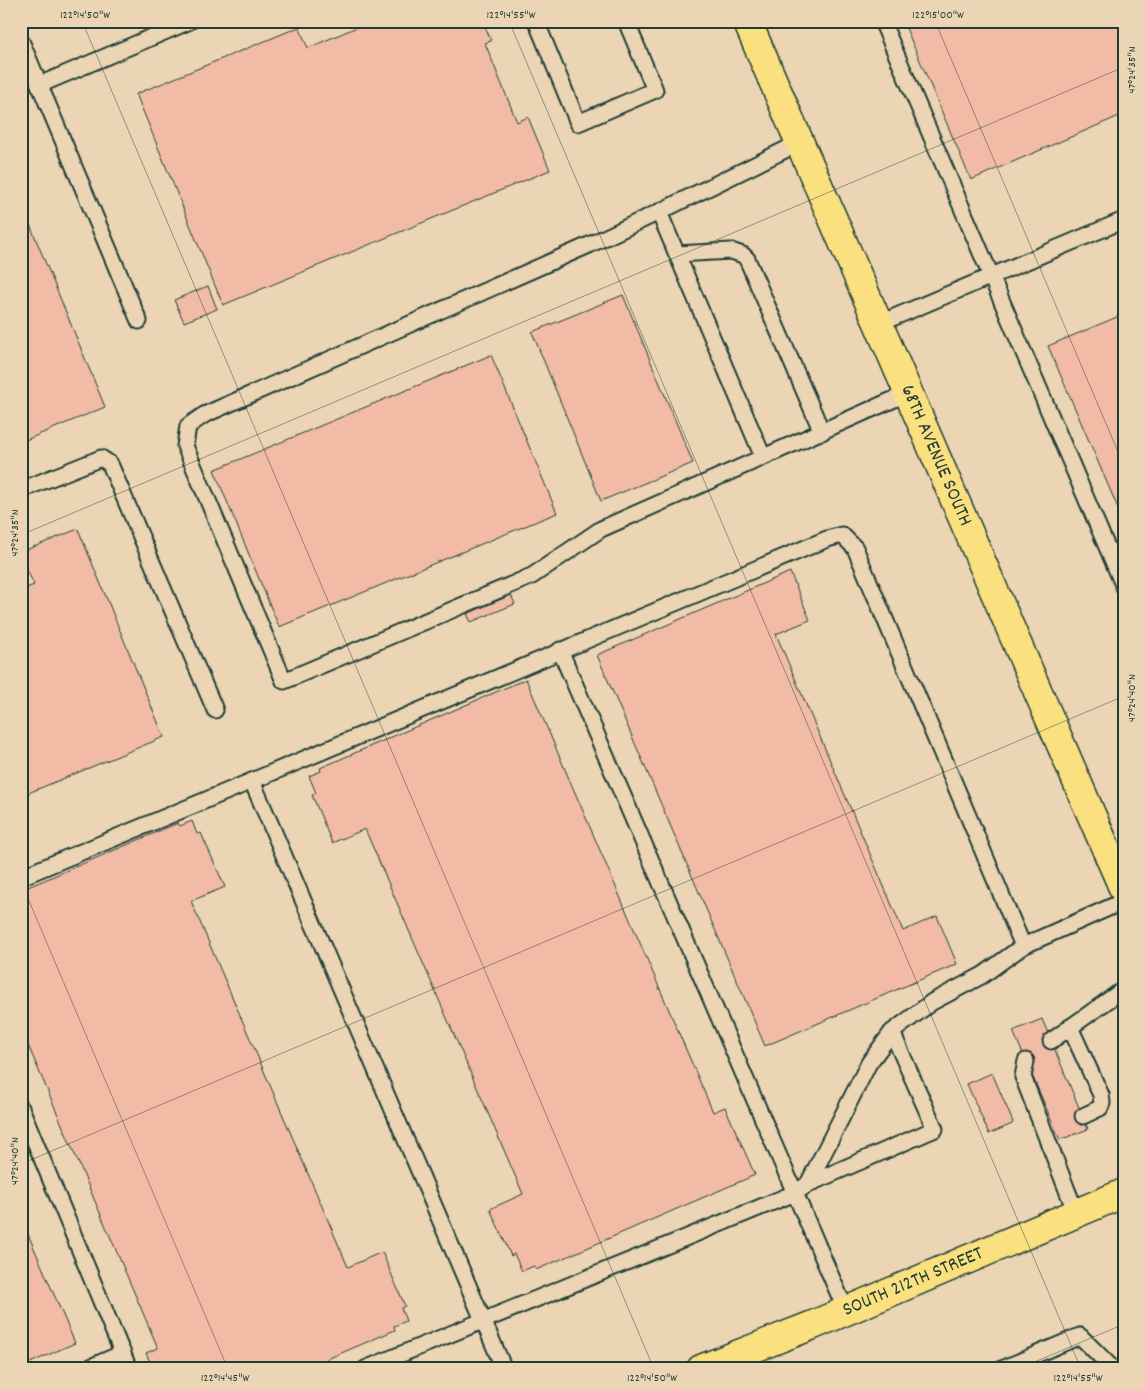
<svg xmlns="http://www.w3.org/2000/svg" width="1145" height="1390" viewBox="0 0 1145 1390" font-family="Dekko,sans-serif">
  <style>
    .building { fill: #f2bba6; stroke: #1f3d34 }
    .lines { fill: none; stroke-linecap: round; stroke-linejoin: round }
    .service-casing { stroke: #1f3d34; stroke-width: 19 }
    .primary-casing { stroke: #1f3d34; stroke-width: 31 }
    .service { stroke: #ecd5b5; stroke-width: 15 }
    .primary { stroke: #fbe080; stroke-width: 28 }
    .ticks { fill: none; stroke: #1f3d34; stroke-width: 1; stroke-opacity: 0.45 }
    .labels { text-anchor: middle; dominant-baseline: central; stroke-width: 4.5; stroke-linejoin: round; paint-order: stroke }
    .street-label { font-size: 20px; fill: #1f3d34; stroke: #ecd5b5 }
    .neatline { fill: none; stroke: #1f3d34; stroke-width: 2 }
    .ticks-label { font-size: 12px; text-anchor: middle; fill: #1f3d34 }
  </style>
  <rect width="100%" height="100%" fill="#ecd5b5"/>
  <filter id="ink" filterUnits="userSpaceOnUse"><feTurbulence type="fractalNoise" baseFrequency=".02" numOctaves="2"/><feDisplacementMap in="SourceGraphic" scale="10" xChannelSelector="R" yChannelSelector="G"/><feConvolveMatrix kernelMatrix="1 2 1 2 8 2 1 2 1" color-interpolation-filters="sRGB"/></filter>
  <g filter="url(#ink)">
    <g class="building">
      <path d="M483,21L491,41L485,43L517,122L528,117L550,170L223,305L136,94L299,27L308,48L371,21Z"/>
      <path d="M903,21H1124V114L971,180Z"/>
      <path d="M21,203L105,407L21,442Z"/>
      <path d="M208,286L217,309L184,322L174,300Z"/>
      <path d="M623,295L693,463L601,501L532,332Z"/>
      <path d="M1124,314V522L1048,346Z"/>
      <path d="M491,355L557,513L279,627L214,470Z"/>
      <path d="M78,529L164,737L21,796V590L34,585L21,556V552Z"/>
      <path d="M790,572L810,620L776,634L903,931L937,916L957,964L765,1046L597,655Z"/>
      <path d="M511,595L515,604L471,622L467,614Z"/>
      <path d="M526,679L713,1112L725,1107L755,1175L536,1270L534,1266L522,1271L514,1254L511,1256L490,1209L523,1194L365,829L332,843L312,795L316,793L309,776L321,771L320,768Z"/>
      <path d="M192,821L197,834L201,833L225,887L191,901L348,1267L382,1252L405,1306L401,1308L406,1321L394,1326L395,1330L304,1369H153L146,1353L158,1348L21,1029V890L178,823L180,826Z"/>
      <path d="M1042,1019L1088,1129L1060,1140L1013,1031Z"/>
      <path d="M992,1073L1013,1122L1012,1124L989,1134L967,1084Z"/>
      <path d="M21,1218L75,1343L21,1367Z"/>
    </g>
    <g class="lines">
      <defs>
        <g id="service">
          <path d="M536,21L578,123L655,90L626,21"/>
          <path d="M882,21L1124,587"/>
          <path d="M21,41L139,321"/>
          <path d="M39,85L190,21"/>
          <path d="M799,143L659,212L589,245L204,415L188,426L185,446L284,681L532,576L601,529L908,393"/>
          <path d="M659,212L763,457"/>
          <path d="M677,254L731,251L743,255L747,259L822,432"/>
          <path d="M878,324L1124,220"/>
          <path d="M21,490L101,458L110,464L215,710"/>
          <path d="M560,650L846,1311"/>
          <path d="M252,781L504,1369"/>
          <path d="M21,877L252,781L827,539L842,535L855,548L1023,946"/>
          <path d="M1070,1027L1101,1095L1102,1103L1100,1108L1083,1116"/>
          <path d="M1051,1041L1124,989"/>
          <path d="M1026,1061L1023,1077L1076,1213"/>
          <path d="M21,1108L129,1369"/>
          <path d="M808,1184L935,1129L892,1032"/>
          <path d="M86,1369L123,1353"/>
          <path d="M365,1369L795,1193L808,1184L869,1063L892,1032L932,1002L983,975L1023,946L1124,901"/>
          <path d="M1002,1369L1080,1336L1113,1369"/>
        </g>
        <g id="primary">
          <path id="s1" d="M747,21L1124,890"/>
          <path id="s2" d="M701,1369L813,1325L1124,1193"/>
        </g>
      </defs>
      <use href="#service" class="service-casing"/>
      <use href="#primary" class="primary-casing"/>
      <use href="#service" class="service"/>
      <use href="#primary" class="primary"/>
    </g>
  </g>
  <path class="ticks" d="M82,21L654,1369M509,21L1081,1369M935,21L1124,466M21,535L1124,67M21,882L228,1369M21,1164L1124,696M1018,1369L1124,1324"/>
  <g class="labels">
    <g class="street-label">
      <text stroke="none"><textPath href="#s1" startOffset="474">68TH AVENUE SOUTH</textPath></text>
      <text stroke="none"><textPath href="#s2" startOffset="229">SOUTH 212TH STREET</textPath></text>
    </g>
  </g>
  <rect width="1145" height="1390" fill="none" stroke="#ecd5b5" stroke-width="55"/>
  <rect x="28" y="28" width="1090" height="1334" class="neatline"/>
  <g class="ticks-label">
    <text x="85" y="18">122°14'50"W</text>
    <text x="511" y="18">122°14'55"W</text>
    <text x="938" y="18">122°15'00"W</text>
    <text transform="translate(1131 70) rotate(-90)" y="4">47°24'35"N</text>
    <text transform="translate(14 533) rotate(-90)" y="4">47°24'35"N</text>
    <text transform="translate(1131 698) rotate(-90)" y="4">47°24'40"N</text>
    <text transform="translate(14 1161) rotate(-90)" y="4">47°24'40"N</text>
    <text x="225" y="1381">122°14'45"W</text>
    <text x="652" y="1381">122°14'50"W</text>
    <text x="1078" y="1381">122°14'55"W</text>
  </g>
</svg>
